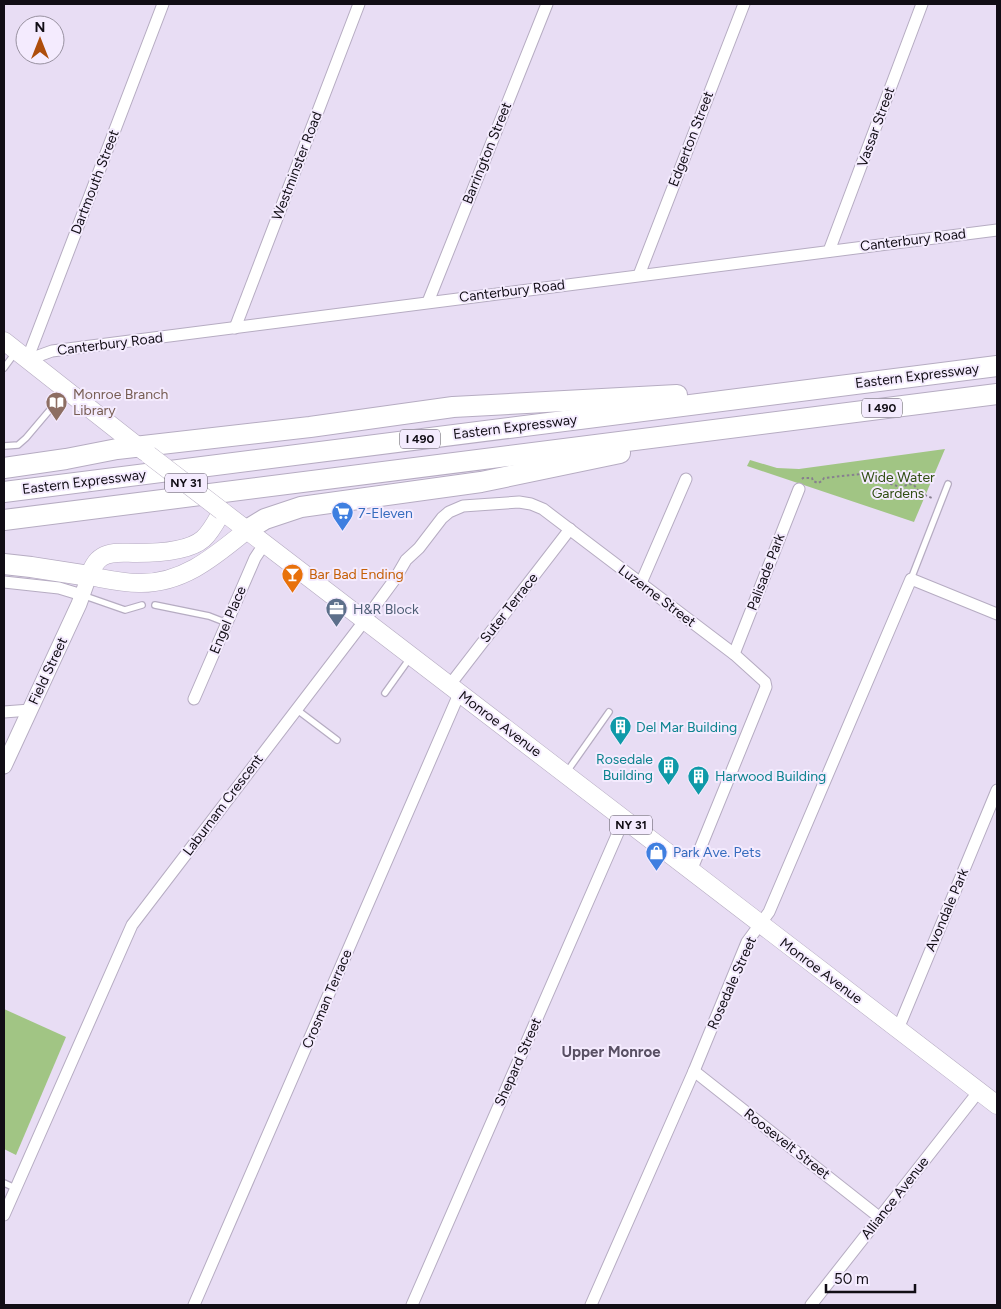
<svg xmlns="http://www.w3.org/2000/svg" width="1001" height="1309" viewBox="0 0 1001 1309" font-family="Figtree,sans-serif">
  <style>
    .green { fill: #a1c584 }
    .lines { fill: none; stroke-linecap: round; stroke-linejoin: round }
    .lane-casing { stroke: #b6acc2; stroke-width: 8 }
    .street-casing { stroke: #b6acc2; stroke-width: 13 }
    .secondary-casing { stroke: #b6acc2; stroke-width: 17 }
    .primary-casing { stroke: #b6acc2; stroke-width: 19 }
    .highway-casing { stroke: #b6acc2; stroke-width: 22 }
    .path { stroke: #877f8f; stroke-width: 2; stroke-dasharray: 2.5 2.5; stroke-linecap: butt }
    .lane { stroke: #fff; stroke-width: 5.5 }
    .street { stroke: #fff; stroke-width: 11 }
    .secondary { stroke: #fff; stroke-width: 15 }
    .primary { stroke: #fff; stroke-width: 18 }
    .highway { stroke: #fff; stroke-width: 20 }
    .primary-bridge-casing { stroke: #b6acc2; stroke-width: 19; stroke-linecap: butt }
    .primary-bridge { stroke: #fff; stroke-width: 18 }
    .labels { text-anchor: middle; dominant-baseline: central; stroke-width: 4; stroke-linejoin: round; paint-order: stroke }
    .shield { fill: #f4ebfe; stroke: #55505b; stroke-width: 1 }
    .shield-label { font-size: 12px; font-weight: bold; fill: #110d15 }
    .street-label { font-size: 14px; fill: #110d15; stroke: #f4ebfe }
    .education-label { font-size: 14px; fill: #785e54; stroke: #f4ebfe; text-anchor: start }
    .park-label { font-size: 14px; fill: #314e12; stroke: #f4ebfe }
    .shop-label { font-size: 14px; fill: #366cbe; stroke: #f4ebfe; text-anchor: start }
    .food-label { font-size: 14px; fill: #c56008; stroke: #f4ebfe; text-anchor: start }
    .service-label { font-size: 14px; fill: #4e5e75; stroke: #f4ebfe; text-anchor: start }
    .culture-label { font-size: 14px; fill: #0d838f; stroke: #f4ebfe; text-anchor: start }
    .neighbourhood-label { font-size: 15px; font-weight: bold; fill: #595064; stroke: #f4ebfe }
  </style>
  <rect width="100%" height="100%" fill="#e8ddf4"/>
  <g class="green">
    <path d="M945,449L914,522L747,466L750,460L777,468L799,469Z"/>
    <path d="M4,1009L66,1037L16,1155L4,1149Z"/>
  </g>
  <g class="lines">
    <defs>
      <g id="lane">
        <path d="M4,368L15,353"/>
        <path d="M4,446L18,445L26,438L65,392"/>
        <path d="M911,579L948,484"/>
        <path d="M82,595L125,610L142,605"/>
        <path d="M155,605L209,616L227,623"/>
        <path d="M385,693L410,658"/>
        <path d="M296,709L337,740"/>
        <path d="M566,773L609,712"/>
        <path d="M4,1183L15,1188"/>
      </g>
      <g id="street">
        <path d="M829,251L922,4"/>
        <path d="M639,275L744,4"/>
        <path d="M428,302L547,4"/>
        <path d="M235,328L359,4"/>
        <path d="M27,360L52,351L997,230"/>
        <path d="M27,360L163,4"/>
        <path d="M4,582L59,588L82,595"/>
        <path d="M641,583L686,479"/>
        <path d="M734,654L799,489"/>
        <path d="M449,686L570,529"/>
        <path d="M194,699L255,558L265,543"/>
        <path d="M4,712L30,710"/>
        <path d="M898,1029L997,790"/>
        <path d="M694,1071L879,1217"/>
        <path d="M4,1215L132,925L365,620L395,579L406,560L419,548L442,518L449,512L463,506L519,502L531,504L543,509L734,654L765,682L766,687L691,871"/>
        <path d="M194,1305L459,694"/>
        <path d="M412,1305L624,819"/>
        <path d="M591,1305L694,1071L747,942L769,912L911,579L997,614"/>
        <path d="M811,1305L979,1091"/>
      </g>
      <path id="secondary" d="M4,766L79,604L89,576"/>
      <g id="primary">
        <path d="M4,341L145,452"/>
        <path d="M247,530C215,556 183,584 139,583C122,583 106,579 89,576C92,569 95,561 102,557C111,551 124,553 136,553C154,553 188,552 203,539C211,532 217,520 222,511L997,1105"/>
      </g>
      <g id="highway">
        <path d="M4,468L66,459L117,449L310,427L453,407L677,395"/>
        <path d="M4,492L997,366"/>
        <path d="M4,520L997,394"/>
        <path d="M247,530L265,519L301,507L481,482L620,453"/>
        <path d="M4,564L31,567L89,576"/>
      </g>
    </defs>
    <use href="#lane" class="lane-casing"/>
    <use href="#street" class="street-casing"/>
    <use href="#secondary" class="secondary-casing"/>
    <use href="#primary" class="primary-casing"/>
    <use href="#highway" class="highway-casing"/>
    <path class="path" d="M802,479L803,478H812L813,481L818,483L822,481L824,478L861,474L900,487L910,484L914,485L920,493L932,498"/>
    <use href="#lane" class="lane"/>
    <use href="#street" class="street"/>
    <use href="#secondary" class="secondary"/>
    <use href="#primary" class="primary"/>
    <use href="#highway" class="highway"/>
    <defs>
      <path id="primary-bridge" d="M149,455L222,511"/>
    </defs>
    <use href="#primary-bridge" class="primary-bridge-casing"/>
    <use href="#primary-bridge" class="primary-bridge"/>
  </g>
  <defs>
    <symbol id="library-pin" viewBox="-11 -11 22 30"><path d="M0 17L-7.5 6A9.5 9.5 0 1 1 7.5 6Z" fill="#8d6e63" stroke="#f4ebfe"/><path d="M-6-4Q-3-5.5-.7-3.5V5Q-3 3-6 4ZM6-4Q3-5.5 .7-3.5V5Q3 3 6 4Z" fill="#fff"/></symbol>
    <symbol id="supermarket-pin" viewBox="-11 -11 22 30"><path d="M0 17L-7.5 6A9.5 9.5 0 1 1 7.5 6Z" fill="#3f7fe0" stroke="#f4ebfe"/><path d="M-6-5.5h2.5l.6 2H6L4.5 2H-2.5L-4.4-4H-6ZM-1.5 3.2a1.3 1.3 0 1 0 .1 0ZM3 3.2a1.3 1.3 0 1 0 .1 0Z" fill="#fff"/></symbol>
    <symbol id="bar-pin" viewBox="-11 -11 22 30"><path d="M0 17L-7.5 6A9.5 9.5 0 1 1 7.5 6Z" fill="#e8710a" stroke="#f4ebfe"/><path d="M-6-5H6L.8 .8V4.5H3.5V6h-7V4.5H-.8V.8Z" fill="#fff"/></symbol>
    <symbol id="office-pin" viewBox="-11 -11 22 30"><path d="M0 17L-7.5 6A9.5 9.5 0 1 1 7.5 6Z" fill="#5c6f8a" stroke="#f4ebfe"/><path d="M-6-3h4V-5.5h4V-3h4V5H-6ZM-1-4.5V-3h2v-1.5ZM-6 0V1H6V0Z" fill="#fff"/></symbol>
    <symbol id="building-pin" viewBox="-11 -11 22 30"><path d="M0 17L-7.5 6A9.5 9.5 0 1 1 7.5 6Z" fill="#0f9aa8" stroke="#f4ebfe"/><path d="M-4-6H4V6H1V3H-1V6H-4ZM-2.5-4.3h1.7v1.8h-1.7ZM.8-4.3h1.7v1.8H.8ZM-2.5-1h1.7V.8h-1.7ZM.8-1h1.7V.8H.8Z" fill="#fff"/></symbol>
    <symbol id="shop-pin" viewBox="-11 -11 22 30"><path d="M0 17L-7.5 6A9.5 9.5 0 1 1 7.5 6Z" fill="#3f7fe0" stroke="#f4ebfe"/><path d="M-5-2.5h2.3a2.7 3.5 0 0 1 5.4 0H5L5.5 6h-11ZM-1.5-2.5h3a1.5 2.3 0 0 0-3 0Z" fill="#fff"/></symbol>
  </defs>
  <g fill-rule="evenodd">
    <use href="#library-pin" x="44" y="390" width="25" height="34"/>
    <use href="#supermarket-pin" x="330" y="500" width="25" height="34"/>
    <use href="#bar-pin" x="280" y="562" width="25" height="34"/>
    <use href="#office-pin" x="324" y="596" width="25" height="34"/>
    <use href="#building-pin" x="608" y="714" width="25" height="34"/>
    <use href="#building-pin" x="656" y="754" width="25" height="34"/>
    <use href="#building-pin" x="686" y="764" width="25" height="34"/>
    <use href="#shop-pin" x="644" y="840" width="25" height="34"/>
  </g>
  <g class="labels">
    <g class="shield">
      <rect x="862" y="398.5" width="40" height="19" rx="4"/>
      <rect x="400" y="429.5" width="40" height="19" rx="4"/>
      <rect x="165" y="473.5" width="42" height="19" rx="4"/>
      <rect x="610" y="815.5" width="42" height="19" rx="4"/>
    </g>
    <g class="shield-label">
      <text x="882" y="408">I 490</text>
      <text x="420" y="439">I 490</text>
      <text x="186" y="483">NY 31</text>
      <text x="631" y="825">NY 31</text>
    </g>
    <g class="street-label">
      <text transform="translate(876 127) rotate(-70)">Vassar Street</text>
      <text transform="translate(691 139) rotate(-69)">Edgerton Street</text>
      <text transform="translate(487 153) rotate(-68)">Barrington Street</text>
      <text transform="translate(297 166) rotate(-69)">Westminster Road</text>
      <text transform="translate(95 182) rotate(-69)">Dartmouth Street</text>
      <text transform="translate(913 240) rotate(-7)">Canterbury Road</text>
      <text transform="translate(512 291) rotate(-7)">Canterbury Road</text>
      <text transform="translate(110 344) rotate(-7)">Canterbury Road</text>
      <text transform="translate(917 376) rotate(-7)">Eastern Expressway</text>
      <text transform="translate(515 427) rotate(-7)">Eastern Expressway</text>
      <text transform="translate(84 482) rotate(-7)">Eastern Expressway</text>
      <text transform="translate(766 572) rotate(-69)">Palisade Park</text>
      <text transform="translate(657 596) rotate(37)">Luzerne Street</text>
      <text transform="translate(509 608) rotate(-52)">Suter Terrace</text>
      <text transform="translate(228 620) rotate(-67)">Engel Place</text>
      <text transform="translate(48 671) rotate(-65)">Field Street</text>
      <text transform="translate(500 724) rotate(37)">Monroe Avenue</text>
      <text transform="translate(223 805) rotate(-53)">Laburnam Crescent</text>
      <text transform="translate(947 910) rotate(-67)">Avondale Park</text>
      <text transform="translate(821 971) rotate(37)">Monroe Avenue</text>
      <text transform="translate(732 983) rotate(-66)">Rosedale Street</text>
      <text transform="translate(327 999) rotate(-67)">Crosman Terrace</text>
      <text transform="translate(518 1062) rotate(-66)">Shepard Street</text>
      <text transform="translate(787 1144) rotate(38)">Roosevelt Street</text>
      <text transform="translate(895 1198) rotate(-52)">Alliance Avenue</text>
    </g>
    <g class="education-label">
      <text x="73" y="394">Monroe Branch<tspan x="73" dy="16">Library</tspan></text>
    </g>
    <g class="park-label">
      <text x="898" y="477">Wide Water<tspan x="898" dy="16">Gardens</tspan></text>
    </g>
    <g class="shop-label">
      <text x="358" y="513">7-Eleven</text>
      <text x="673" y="852">Park Ave. Pets</text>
    </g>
    <g class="food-label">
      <text x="309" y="574">Bar Bad Ending</text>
    </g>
    <g class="service-label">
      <text x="353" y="609">H&amp;R Block</text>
    </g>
    <g class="culture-label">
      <text x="636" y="727">Del Mar Building</text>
      <text x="653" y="759" text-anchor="end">Rosedale<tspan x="653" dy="16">Building</tspan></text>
      <text x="715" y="776">Harwood Building</text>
    </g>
    <g class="neighbourhood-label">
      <text x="611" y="1052">Upper Monroe</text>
    </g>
  </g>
  <rect width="1001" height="1309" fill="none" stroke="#110d15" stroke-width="10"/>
  <g transform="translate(40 40)"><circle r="24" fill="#f4ebfe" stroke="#9992a1"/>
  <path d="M0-4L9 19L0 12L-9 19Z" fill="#ae4d0b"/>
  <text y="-8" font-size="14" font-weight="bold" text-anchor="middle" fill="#110d15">N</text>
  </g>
  <path d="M826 1284v8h89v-8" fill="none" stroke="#110d15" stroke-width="2.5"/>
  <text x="834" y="1284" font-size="15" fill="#110d15" stroke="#f4ebfe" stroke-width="4" paint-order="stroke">50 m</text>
</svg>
